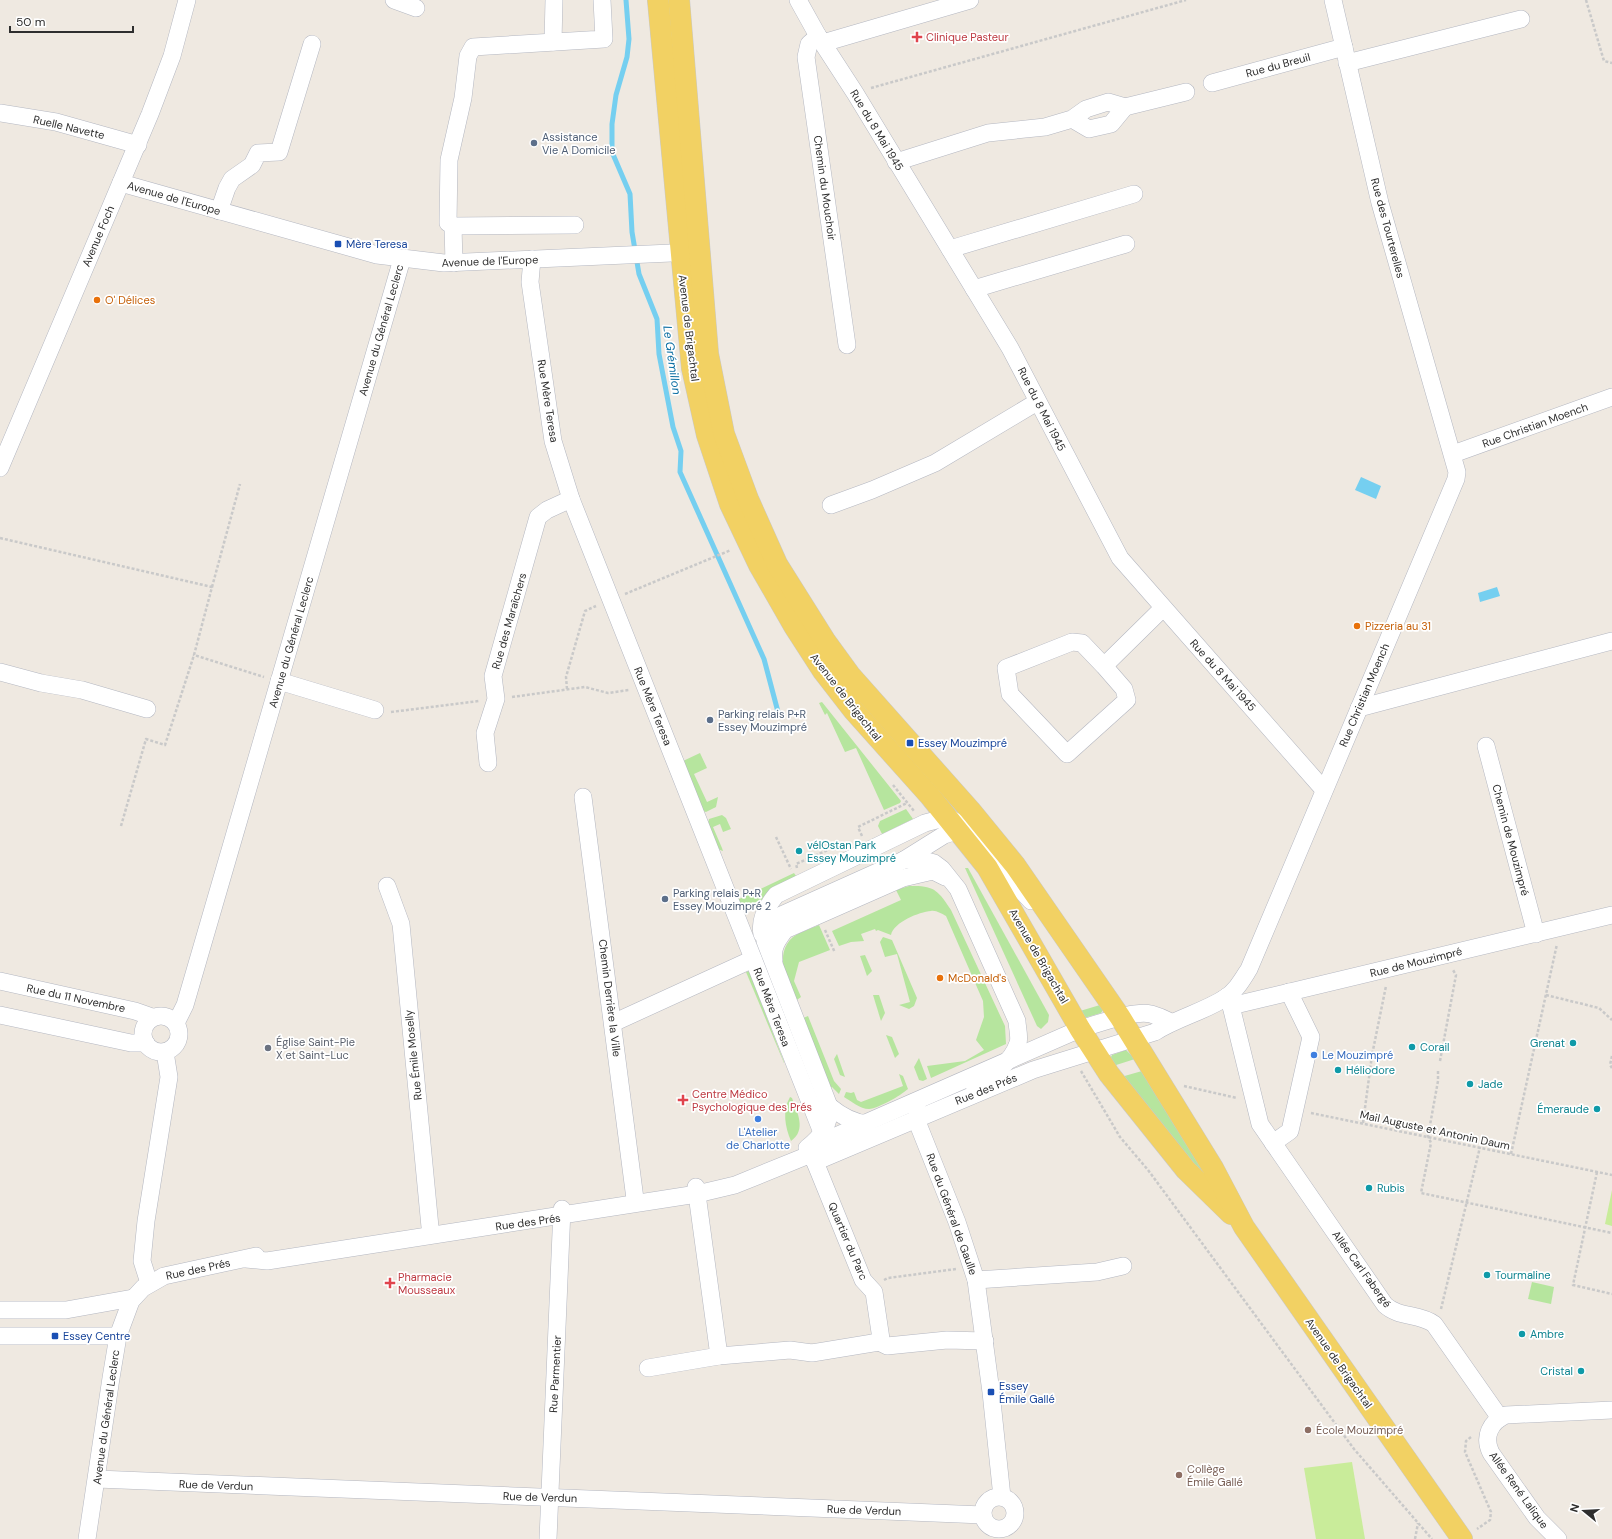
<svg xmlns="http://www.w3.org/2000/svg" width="1612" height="1539" viewBox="0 0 1612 1539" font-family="'DM Sans',sans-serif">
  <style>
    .green { fill: #b6e59e }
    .pitch { fill: #c9ec9a }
    .water { fill: #75cff0 }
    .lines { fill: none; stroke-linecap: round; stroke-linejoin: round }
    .stream { stroke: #75cff0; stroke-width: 5 }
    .minor-casing { stroke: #b4b7c1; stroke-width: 18 }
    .major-casing { stroke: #c9c9c9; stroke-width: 22 }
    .path { stroke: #c9c9c9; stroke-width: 2.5; stroke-dasharray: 3 2; stroke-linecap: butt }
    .minor { stroke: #fff; stroke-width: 17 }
    .major { stroke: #f2d163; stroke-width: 21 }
    .health-dot { fill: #e0444e; stroke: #fff; stroke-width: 1.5 }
    .service-dot { fill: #5c6f8a; stroke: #fff; stroke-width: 1.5 }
    .transit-dot { fill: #1a4fb4; stroke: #fff; stroke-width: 1.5 }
    .food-dot { fill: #e8710a; stroke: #fff; stroke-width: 1.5 }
    .culture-dot { fill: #0f9aa8; stroke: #fff; stroke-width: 1.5 }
    .worship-dot { fill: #6b7280; stroke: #fff; stroke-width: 1.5 }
    .shop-dot { fill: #3f7fe0; stroke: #fff; stroke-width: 1.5 }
    .education-dot { fill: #8d6e63; stroke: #fff; stroke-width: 1.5 }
    .labels { text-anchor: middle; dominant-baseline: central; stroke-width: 3.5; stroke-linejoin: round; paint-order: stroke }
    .health-label { font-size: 11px; fill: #be3a42; stroke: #fff; text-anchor: start }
    .street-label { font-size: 11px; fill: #2e2e2e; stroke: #fff }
    .service-label { font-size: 11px; fill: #4e5e75; stroke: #fff; text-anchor: start }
    .transit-label { font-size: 11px; fill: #164399; stroke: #fff; text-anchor: start }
    .food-label { font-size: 11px; fill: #c56008; stroke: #fff; text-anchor: start }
    .culture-label { font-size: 11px; fill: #0d838f; stroke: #fff; text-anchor: start }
    .worship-label { font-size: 11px; fill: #5b616d; stroke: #fff; text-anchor: start }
    .shop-label { font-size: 11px; fill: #366cbe; stroke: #fff; text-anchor: start }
    .education-label { font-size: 11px; fill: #785e54; stroke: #fff; text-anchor: start }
    .water-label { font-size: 12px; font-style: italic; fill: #0d6fa3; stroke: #fff }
  </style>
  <rect width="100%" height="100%" fill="#efe9e1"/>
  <g class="green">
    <path d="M822,702L901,801L900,803L884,810L856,748L845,752L827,713L825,715L819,703Z"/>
    <path d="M700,753L707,768L694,774L707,802L718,797L716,807L706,812L703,811L683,761Z"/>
    <path d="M906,809L913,819L882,834L878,826L880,821Z"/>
    <path d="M722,815L726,818L731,829L723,832L720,824L713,827L722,848L723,851C714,850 711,831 708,823L709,819Z"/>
    <path d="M965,868H968L1049,1015L1048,1022L1041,1029L1037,1026Z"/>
    <path d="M794,873L798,879C790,881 780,883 773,887C763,893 757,915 743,911L737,900Z"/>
    <path d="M909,886C934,885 938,890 951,910L1005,1026L1006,1044L931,1078L927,1066L965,1061L984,1050L976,1040L984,1017L983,1001L946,916C942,914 936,910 931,911C919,912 894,922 891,935L878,930L876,931L875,929L861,934L864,941L851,942L839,946L832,931L901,900L896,890Z"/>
    <path d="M819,925L830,950L799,962L794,981L801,997L794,1002C788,983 773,954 793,937C800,932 810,929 819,925Z"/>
    <path d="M883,937L892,940L917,998L914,1006L909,1009L899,1005L910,1002L897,954L885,957L880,942Z"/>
    <path d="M865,955L872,971L867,976L860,956Z"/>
    <path d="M749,971L784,1062V1063L746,972Z"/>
    <path d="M873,995H879L885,1013L881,1021Z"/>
    <path d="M1100,1005L1103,1010L1101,1013L1084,1018L1080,1011Z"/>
    <path d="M808,1016L834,1081L841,1089L839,1094L832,1087L828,1089L801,1019Z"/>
    <path d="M886,1035L892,1037L899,1054L895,1058Z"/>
    <path d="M1126,1050L1135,1059L1113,1066L1111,1057L1112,1055Z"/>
    <path d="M837,1054L845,1077L840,1075L834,1059Z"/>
    <path d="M919,1058L927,1079L923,1081L919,1080L914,1067Z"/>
    <path d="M1142,1071L1218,1192L1121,1077Z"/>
    <path d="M899,1074L903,1076L908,1089C900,1096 879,1108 869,1109C860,1109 851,1101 844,1097L846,1092L851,1093L854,1092L857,1100L861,1102L903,1086Z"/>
    <path d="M790,1097L792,1098C797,1112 807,1130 791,1141C785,1127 782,1111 790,1097Z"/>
    <path d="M1532,1282L1554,1287L1551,1304L1528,1299Z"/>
  </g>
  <g class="pitch">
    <path d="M1612,1190V1226L1605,1224Z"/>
    <path d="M1352,1462L1365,1539H1316L1304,1468Z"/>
  </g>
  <g class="water">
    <path d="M1361,477L1381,486L1376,499L1355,490Z"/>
    <path d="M1497,587L1500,596L1480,602L1478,593Z"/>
  </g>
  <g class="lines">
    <path class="stream" d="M626,0L629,39L627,57L616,95L612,124V152L630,194L632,232L639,274L657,319L659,354L673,427L681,451L680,472L764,659L778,712"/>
    <defs>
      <g id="minor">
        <path d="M394,0L416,8"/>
        <path d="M798,0L818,36L855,93L1010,348L1120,558L1324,790"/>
        <path d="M818,36L809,44L806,57L847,345"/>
        <path d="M553,42L554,0"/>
        <path d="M823,43L970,0"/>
        <path d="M1347,63L1521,19"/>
        <path d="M1212,83L1344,47"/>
        <path d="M1125,107L1186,92"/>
        <path d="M0,113L56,122L138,145"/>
        <path d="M896,162L988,133L1045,127L1072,119L1086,109L1108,102L1125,107L1111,124L1089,129L1072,119"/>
        <path d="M121,183L377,255L444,263L694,252"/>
        <path d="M219,211L227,188L232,179L252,165L258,153L279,152L312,44"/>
        <path d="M453,226L575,225"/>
        <path d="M950,249L1134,194"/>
        <path d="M532,259L530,282L553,441L571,499L825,1140"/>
        <path d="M454,263L453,226L448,223L449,160L463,98L468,56L473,47L604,39L602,0"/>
        <path d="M974,289L1126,244"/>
        <path d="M1453,454L1612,397"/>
        <path d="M0,468L150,114L172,56L187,0"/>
        <path d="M831,505L872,490L935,463L1037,402"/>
        <path d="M1104,666L1124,689L1127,700L1067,754L1010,694L1006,668L1072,642L1082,643L1104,666L1163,608"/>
        <path d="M0,672L41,683L82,690L147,709"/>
        <path d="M279,681L375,710"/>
        <path d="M1359,708L1612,641"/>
        <path d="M1486,746L1536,934"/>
        <path d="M488,763L485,733L496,699L493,676L538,517L547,510L571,499"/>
        <path d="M583,797L635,1199"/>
        <path d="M904,860L944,835L967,828"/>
        <path d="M387,886L401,924L430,1227"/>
        <path d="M762,934C759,920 767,906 776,895L925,823L948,817L977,834L1020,889L1031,901"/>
        <path d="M774,961C772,947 777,941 785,930L903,878L933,871L945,877"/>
        <path d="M0,981L135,1011L152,1017"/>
        <path d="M1226,997L1231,1006L1612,915"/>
        <path d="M1231,1006L1260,1124L1385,1305C1399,1318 1419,1313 1434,1324L1500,1418"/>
        <path d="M0,1015L131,1043H146"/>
        <circle cx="161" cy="1034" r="18"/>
        <path d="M176,1023L185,1005L402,259"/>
        <path d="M613,1023L753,959"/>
        <path d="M829,1106C840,1115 853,1123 868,1124"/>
        <path d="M917,1108L918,1124L957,1222L976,1280L991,1392L1002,1497"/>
        <path d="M1273,1143L1290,1131L1311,1037L1289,992"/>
        <path d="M813,1146L1080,1029C1098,1024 1133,1010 1151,1014C1158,1016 1165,1019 1171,1022"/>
        <path d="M807,1148C822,1136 830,1125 829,1106L765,941L769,926L777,917L904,860L919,859L934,863L942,869L958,889L1017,1021C1017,1027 1020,1037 1018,1043C1012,1062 991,1078 974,1085"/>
        <path d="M815,1162L1033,1070L1155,1032C1177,1018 1203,1012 1225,998C1236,991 1242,980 1249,969L1456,479L1457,472L1380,203L1333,0"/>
        <path d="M696,1187L719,1356"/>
        <path d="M246,1259L267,1261L697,1194L735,1185L826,1148"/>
        <path d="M976,1280L1097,1272L1123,1266"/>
        <path d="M149,1283L142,1261L146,1221L169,1077L165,1052"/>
        <path d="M0,1310H66L133,1298"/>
        <path d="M0,1336H118"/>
        <path d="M879,1342L887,1346L947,1340L985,1341"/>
        <path d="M648,1368L719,1356L790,1350L812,1353L879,1342L881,1339L874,1292L863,1280L815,1162"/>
        <path d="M97,1479L983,1515"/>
        <circle cx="999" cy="1513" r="16"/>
        <path d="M87,1539L111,1378L118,1336L131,1301L143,1288L164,1276L256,1256"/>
        <path d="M548,1539L562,1209"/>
        <path d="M1558,1539L1537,1518L1491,1453C1483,1437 1490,1422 1506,1415L1612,1410"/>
      </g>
      <g id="major">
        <path d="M658,0L692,368L707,435L730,504L759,565L794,626L823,671L854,711L930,796L987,867L1080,1029L1109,1074L1186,1170L1231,1214"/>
        <path d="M679,0L708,354L724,434L748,499L777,564L826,642L850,675L970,810L1015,865L1120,1017L1213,1168L1244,1227L1462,1539"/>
      </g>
    </defs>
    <use href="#minor" class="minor-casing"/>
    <use href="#major" class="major-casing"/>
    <g class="path">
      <path d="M1586,0L1604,61L1612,63"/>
      <path d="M871,88L1186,0"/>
      <path d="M0,538L212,587L194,655L264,677"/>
      <path d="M212,587L240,484"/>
      <path d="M625,594L731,550"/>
      <path d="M567,689L566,677L585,611L596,606"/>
      <path d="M512,697L585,687L608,693L629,690"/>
      <path d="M391,712L479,701"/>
      <path d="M893,785L914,811"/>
      <path d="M121,826L146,739L165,745L194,655"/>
      <path d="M862,836L858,827L907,803"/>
      <path d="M776,837L791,869"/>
      <path d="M797,868L796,864L828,850"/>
      <path d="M825,930L835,953"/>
      <path d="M1546,995L1599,1008L1612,1020"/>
      <path d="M1612,1056L1610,1065L1612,1068"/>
      <path d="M1440,1061L1456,975L1453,970"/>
      <path d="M1081,1071L1120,1137L1148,1170L1354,1449L1432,1539"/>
      <path d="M1438,1071V1081L1428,1136L1431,1143L1421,1193L1612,1233"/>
      <path d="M1184,1086L1237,1098"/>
      <path d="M1311,1113L1612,1175"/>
      <path d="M1363,1123L1372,1055L1386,986"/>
      <path d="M1511,1154L1557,944"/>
      <path d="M1597,1172L1573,1285L1612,1294"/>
      <path d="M884,1280L888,1278L956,1269"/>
      <path d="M1441,1309L1480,1147"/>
      <path d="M1471,1437L1466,1441L1465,1452L1491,1512L1490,1520L1477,1529"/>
      <path d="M1415,1539L1418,1523"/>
    </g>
    <use href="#minor" class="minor"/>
    <use href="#major" class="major"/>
  </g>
  <g class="health-dot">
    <path d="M915 31h4v4h4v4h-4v4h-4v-4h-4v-4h4z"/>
    <path d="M681 1094h4v4h4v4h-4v4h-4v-4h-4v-4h4z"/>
    <path d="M388 1277h4v4h4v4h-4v4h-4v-4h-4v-4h4z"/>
  </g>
  <g class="service-dot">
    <circle cx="534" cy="143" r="4"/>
    <circle cx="710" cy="720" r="4"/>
    <circle cx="665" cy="899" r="4"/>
  </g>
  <g class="transit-dot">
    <rect x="334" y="240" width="8" height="8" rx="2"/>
    <rect x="906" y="739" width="8" height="8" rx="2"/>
    <rect x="51" y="1332" width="8" height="8" rx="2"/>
    <rect x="987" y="1388" width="8" height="8" rx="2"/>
  </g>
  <g class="food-dot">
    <circle cx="97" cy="300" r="4"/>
    <circle cx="1357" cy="626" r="4"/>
    <circle cx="940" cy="978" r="4"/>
  </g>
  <g class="culture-dot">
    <circle cx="799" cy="851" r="4"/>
    <circle cx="1573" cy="1043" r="4"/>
    <circle cx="1412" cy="1047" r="4"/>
    <circle cx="1338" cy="1070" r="4"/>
    <circle cx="1470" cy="1084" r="4"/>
    <circle cx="1597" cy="1109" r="4"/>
    <circle cx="1369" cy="1188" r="4"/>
    <circle cx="1487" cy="1275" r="4"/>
    <circle cx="1522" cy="1334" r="4"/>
    <circle cx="1581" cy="1371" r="4"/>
  </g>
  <circle class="worship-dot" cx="268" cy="1048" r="4"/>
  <g class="shop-dot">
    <circle cx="1314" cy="1055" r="4"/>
    <circle cx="758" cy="1119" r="4"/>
  </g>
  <g class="education-dot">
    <circle cx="1308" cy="1430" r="4"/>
    <circle cx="1179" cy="1475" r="4"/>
  </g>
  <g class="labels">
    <g class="health-label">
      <text x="926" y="37">Clinique Pasteur</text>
      <text x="692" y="1094">Centre Médico<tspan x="692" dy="13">Psychologique des Prés</tspan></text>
      <text x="398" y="1277">Pharmacie<tspan x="398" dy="13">Mousseaux</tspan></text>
    </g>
    <g class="street-label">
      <text transform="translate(1278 65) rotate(-15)">Rue du Breuil</text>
      <text transform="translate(69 127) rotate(13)">Ruelle Navette</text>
      <text transform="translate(877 130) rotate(59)">Rue du 8 Mai 1945</text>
      <text transform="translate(825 188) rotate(82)">Chemin du Mouchoir</text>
      <text transform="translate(174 198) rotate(16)">Avenue de l'Europe</text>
      <text transform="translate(1388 228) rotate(75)">Rue des Tourterelles</text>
      <text transform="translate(98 236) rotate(-67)">Avenue Foch</text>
      <text transform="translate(490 261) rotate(-2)">Avenue de l'Europe</text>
      <text transform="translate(689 328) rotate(83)">Avenue de Brigachtal</text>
      <text transform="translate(381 330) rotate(-74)">Avenue du Général Leclerc</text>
      <text transform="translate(548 401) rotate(81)">Rue Mère Teresa</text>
      <text transform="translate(1042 409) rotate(63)">Rue du 8 Mai 1945</text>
      <text transform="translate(1535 425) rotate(-20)">Rue Christian Moench</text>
      <text transform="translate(509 621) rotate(-74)">Rue des Maraîchers</text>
      <text transform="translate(291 642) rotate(-74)">Avenue du Général Leclerc</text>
      <text transform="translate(1223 675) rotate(48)">Rue du 8 Mai 1945</text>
      <text transform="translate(1364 695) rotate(-67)">Rue Christian Moench</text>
      <text transform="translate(846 697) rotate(52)">Avenue de Brigachtal</text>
      <text transform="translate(653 706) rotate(68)">Rue Mère Teresa</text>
      <text transform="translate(1511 840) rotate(75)">Chemin de Mouzimpré</text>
      <text transform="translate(1039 956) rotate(60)">Avenue de Brigachtal</text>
      <text transform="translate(1416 962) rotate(-14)">Rue de Mouzimpré</text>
      <text transform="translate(76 998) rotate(12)">Rue du 11 Novembre</text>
      <text transform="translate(610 998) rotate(83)">Chemin Derrière la Ville</text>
      <text transform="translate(772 1007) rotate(69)">Rue Mère Teresa</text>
      <text transform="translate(413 1055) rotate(-96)">Rue Émile Moselly</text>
      <text transform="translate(986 1089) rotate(-22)">Rue des Prés</text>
      <text transform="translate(1435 1130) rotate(12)">Mail Auguste et Antonin Daum</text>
      <text transform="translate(952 1214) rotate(70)">Rue du Général de Gaulle</text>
      <text transform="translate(528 1222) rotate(-8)">Rue des Prés</text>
      <text transform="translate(848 1241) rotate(67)">Quartier du Parc</text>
      <text transform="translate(198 1269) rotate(-12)">Rue des Prés</text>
      <text transform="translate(1362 1269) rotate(54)">Allée Carl Fabergé</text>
      <text transform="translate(1339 1363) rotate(55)">Avenue de Brigachtal</text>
      <text transform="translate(555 1374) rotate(-87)">Rue Parmentier</text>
      <text transform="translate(106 1417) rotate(-82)">Avenue du Général Leclerc</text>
      <text transform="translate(216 1485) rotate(2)">Rue de Verdun</text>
      <text transform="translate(1519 1490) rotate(54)">Allée René Lalique</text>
      <text transform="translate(540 1497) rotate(2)">Rue de Verdun</text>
      <text transform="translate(864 1510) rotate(2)">Rue de Verdun</text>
    </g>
    <g class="service-label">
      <text x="542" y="137">Assistance<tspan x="542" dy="13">Vie A Domicile</tspan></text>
      <text x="718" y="714">Parking relais P+R<tspan x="718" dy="13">Essey Mouzimpré</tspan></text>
      <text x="673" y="893">Parking relais P+R<tspan x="673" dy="13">Essey Mouzimpré 2</tspan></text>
    </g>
    <g class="transit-label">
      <text x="346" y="244">Mère Teresa</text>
      <text x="918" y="743">Essey Mouzimpré</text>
      <text x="63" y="1336">Essey Centre</text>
      <text x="999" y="1386">Essey<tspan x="999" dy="13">Émile Gallé</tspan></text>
    </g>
    <g class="food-label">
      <text x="105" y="300">O' Délices</text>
      <text x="1365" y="626">Pizzeria au 31</text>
      <text x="948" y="978">McDonald's</text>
    </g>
    <g class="culture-label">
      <text x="807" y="845">vélOstan Park<tspan x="807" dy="13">Essey Mouzimpré</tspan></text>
      <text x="1565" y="1043" text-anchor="end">Grenat</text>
      <text x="1420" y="1047">Corail</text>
      <text x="1346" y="1070">Héliodore</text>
      <text x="1478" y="1084">Jade</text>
      <text x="1589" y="1109" text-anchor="end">Émeraude</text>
      <text x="1377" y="1188">Rubis</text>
      <text x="1495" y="1275">Tourmaline</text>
      <text x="1530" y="1334">Ambre</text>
      <text x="1573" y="1371" text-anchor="end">Cristal</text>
    </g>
    <g class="worship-label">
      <text x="276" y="1042">Église Saint-Pie<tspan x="276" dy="13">X et Saint-Luc</tspan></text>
    </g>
    <g class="shop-label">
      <text x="1322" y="1055">Le Mouzimpré</text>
      <text x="758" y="1132" text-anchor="middle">L'Atelier<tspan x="758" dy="13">de Charlotte</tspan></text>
    </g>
    <g class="education-label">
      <text x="1316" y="1430">École Mouzimpré</text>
      <text x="1187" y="1469">Collège<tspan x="1187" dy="13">Émile Gallé</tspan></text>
    </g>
    <g class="water-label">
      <text transform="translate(672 360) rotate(82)">Le Grémillon</text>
    </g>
  </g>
  <g transform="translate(1584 1511) rotate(288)" stroke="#ffffff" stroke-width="3" paint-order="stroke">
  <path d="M0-3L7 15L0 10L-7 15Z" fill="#2e2e2e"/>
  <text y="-6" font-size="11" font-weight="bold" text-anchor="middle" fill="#2e2e2e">N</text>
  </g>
  <path d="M10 26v6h123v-6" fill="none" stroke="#2e2e2e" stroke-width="2"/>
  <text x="16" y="26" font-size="12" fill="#2e2e2e" stroke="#ffffff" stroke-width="3" paint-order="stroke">50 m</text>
</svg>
